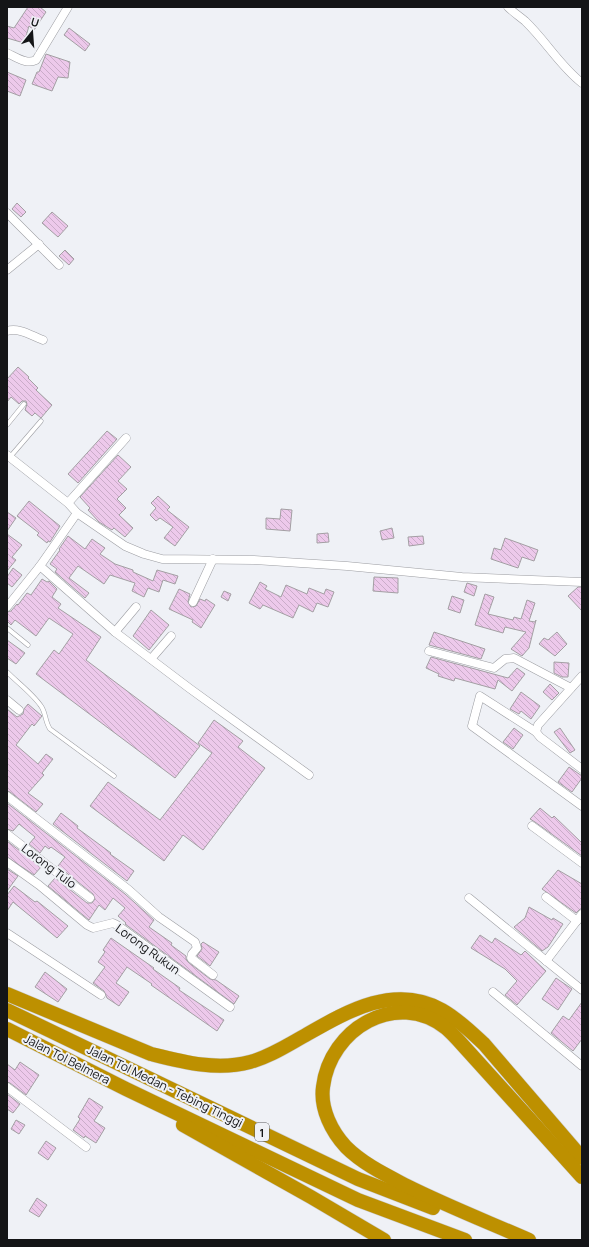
<svg xmlns="http://www.w3.org/2000/svg" width="589" height="1247" viewBox="0 0 589 1247" font-family="Manrope,sans-serif">
  <style>
    .building { fill: url(#building-back-hatch); stroke: #a39fa3 }
    .lines { fill: none; stroke-linecap: round; stroke-linejoin: round }
    .lane-casing { stroke: #9c9da2; stroke-width: 5 }
    .street-casing { stroke: #9c9da2; stroke-width: 9 }
    .highway-casing { stroke: #cbcccc; stroke-width: 15 }
    .lane { stroke: #fff; stroke-width: 4 }
    .street { stroke: #fff; stroke-width: 8 }
    .highway { stroke: #bd9000; stroke-width: 14 }
    .labels { text-anchor: middle; dominant-baseline: central; stroke-width: 4; stroke-linejoin: round; paint-order: stroke }
    .shield { fill: #eff1f6; stroke: #56575a; stroke-width: 1 }
    .shield-label { font-size: 11px; font-weight: bold; fill: #141517 }
    .street-label { font-size: 12px; fill: #141517; stroke: #eff1f6 }
  </style>
  <defs>
    <pattern id="building-back-hatch" width="6" height="6" patternUnits="userSpaceOnUse"><rect width="6" height="6" fill="#edc9eb"/><path d="M-1 5l2 2M0 0l6 6M5-1l2 2" fill="none" stroke="#caacc9"/></pattern>
  </defs>
  <rect width="100%" height="100%" fill="#eff1f6"/>
  <g class="building">
    <path d="M28,7H40L46,12L34,30L29,26L24,43L7,38V26L14,28Z"/>
    <path d="M69,28L90,44L85,51L64,35Z"/>
    <path d="M46,54L70,62L68,78L58,77L52,91L32,84L37,72H39Z"/>
    <path d="M7,72L26,80L20,96L7,91Z"/>
    <path d="M17,203L26,212L21,217L12,209Z"/>
    <path d="M52,212L68,226L58,237L42,223Z"/>
    <path d="M65,250L74,259L69,265L59,256Z"/>
    <path d="M18,367L29,377L28,378L38,388L36,390L52,405L41,418L35,413L32,416L25,410L27,404L26,401H22L19,404L11,397L7,402V379Z"/>
    <path d="M107,431L117,439L78,483L68,474Z"/>
    <path d="M118,455L131,467L118,481L127,489L117,499L126,508L119,515L133,528L125,537L114,528L112,530L99,522L88,510L90,508L80,497Z"/>
    <path d="M158,496L170,507L167,510L189,527L175,546L164,538L173,527L160,518L156,521L150,515L156,508L151,503Z"/>
    <path d="M29,501L60,526L50,542L48,541L47,543L37,535L39,533L17,516Z"/>
    <path d="M281,509L292,510L290,531L266,529V518L280,519Z"/>
    <path d="M7,512L16,518L7,531Z"/>
    <path d="M392,528L394,538L382,540L380,531Z"/>
    <path d="M328,533L329,542L317,543V534Z"/>
    <path d="M7,534L22,545L12,557L16,560L7,571Z"/>
    <path d="M68,536L85,549L92,539L105,548L100,554L115,564L133,570V572L153,581L157,570L178,576L175,584L163,580L159,592L148,588L144,597L132,591L135,583L110,575L104,584L78,566L69,578L89,593L85,598L55,572L57,569L50,564L60,550L59,549Z"/>
    <path d="M423,536L424,544L409,546L408,537Z"/>
    <path d="M505,538L538,550L534,561L522,557L518,568L491,559L494,548L501,550Z"/>
    <path d="M13,568L22,575L12,587L7,583V577Z"/>
    <path d="M374,577L398,578V593L373,591Z"/>
    <path d="M42,579L47,582L49,581L57,589L52,597L61,604L58,608L101,637L86,660L200,746L175,778L36,674L54,650L59,654L73,634L49,618L36,636L15,620L11,625L7,621V612L11,611L17,604L18,605L27,593L31,595Z"/>
    <path d="M260,582L267,586L265,589L281,597L286,585L307,594L309,588L324,594L326,589L334,592L328,607L317,603L313,612L299,605L293,618L263,605L260,609L249,603Z"/>
    <path d="M467,583L477,586L474,596L464,592Z"/>
    <path d="M578,587H582V611L568,596Z"/>
    <path d="M179,589L190,594L188,602L191,607L196,606L200,599L205,601L206,599L215,605L201,628L192,622L193,620L169,609Z"/>
    <path d="M224,591L231,594L228,601L221,597Z"/>
    <path d="M485,594L494,597L488,614L513,620L514,617L521,619L527,600L535,603L529,621L535,622L536,620L529,648L522,656L511,649L526,632L505,627L503,633L475,625Z"/>
    <path d="M452,596L464,600L460,613L448,609Z"/>
    <path d="M151,610L169,625L149,650L133,636Z"/>
    <path d="M434,632L485,649L481,659L429,645Z"/>
    <path d="M557,632L567,644L555,656L539,644L544,638L548,640Z"/>
    <path d="M7,640L25,653L16,664L7,658Z"/>
    <path d="M431,657L508,678L517,668L525,674L512,691L498,680L495,689L455,678L454,681L438,676L439,674L426,668Z"/>
    <path d="M554,662L569,663L568,677H562L554,673Z"/>
    <path d="M550,684L559,693L552,700L543,692Z"/>
    <path d="M521,692L540,706L531,719L521,711L519,714L510,709Z"/>
    <path d="M28,704L42,716L34,726L32,724L16,745L38,764L46,754L53,759L42,773L44,775L28,793L43,804L36,812L10,792L7,791V709L17,717L23,714L24,709Z"/>
    <path d="M214,720L243,741L238,747L265,768L203,850L183,835L164,861L90,806L108,782L160,820L212,753L198,743Z"/>
    <path d="M514,728L523,735L513,749L503,742Z"/>
    <path d="M560,728L575,750L570,753L554,732Z"/>
    <path d="M569,767L582,776V778L572,792L558,782Z"/>
    <path d="M7,803L125,894L154,920L149,927L172,943L171,945L186,956V959L188,962L210,979L216,980L239,996L234,1004L125,924L126,923L118,916L125,908L113,898L105,910L99,905L89,920L48,886L55,878L87,903H92L95,899L93,894L58,866L65,857L51,847L49,849L45,846L40,853L29,844L35,837L19,824L13,831L7,829Z"/>
    <path d="M540,808L552,818L554,816L582,843V856L535,822L530,819Z"/>
    <path d="M61,813L78,826L77,828L111,853L110,854L134,871L127,881L53,824Z"/>
    <path d="M7,841L41,867L34,875L7,857Z"/>
    <path d="M7,869L18,876L7,891Z"/>
    <path d="M558,870L582,884V909H580L576,913L542,889Z"/>
    <path d="M14,886L35,902L37,901L68,926L57,938L13,902L7,911V895Z"/>
    <path d="M529,907L552,920L553,918L563,924L548,947L542,951L514,927L525,918Z"/>
    <path d="M480,935L492,943L495,938L521,955L525,951L546,971L517,1005L505,995L517,981L505,969L471,948Z"/>
    <path d="M111,938L154,968L153,969L180,988L179,990L224,1020L217,1031L151,985L152,984L127,967L116,983L129,992L119,1006L107,998L104,991L93,983L105,967L98,962L105,952L103,950Z"/>
    <path d="M203,942L219,952L210,966L197,956L202,949L201,944Z"/>
    <path d="M45,972L67,989L58,1002L35,987Z"/>
    <path d="M556,978L572,989L558,1010L542,999Z"/>
    <path d="M582,1002V1039L573,1051L551,1033L563,1016L569,1020Z"/>
    <path d="M20,1062L39,1075L26,1095L10,1083L7,1082V1064L15,1070Z"/>
    <path d="M7,1094L20,1104L13,1113L7,1109Z"/>
    <path d="M89,1098L103,1107L94,1121L105,1128L96,1143L85,1136L84,1138L73,1130L80,1119L78,1117Z"/>
    <path d="M16,1120L25,1125L19,1134L11,1129Z"/>
    <path d="M46,1141L56,1148L48,1160L38,1153Z"/>
    <path d="M37,1198L47,1205L39,1217L29,1211Z"/>
  </g>
  <g class="lines">
    <defs>
      <g id="lane">
        <path d="M7,425L24,404"/>
        <path d="M10,457L41,421"/>
        <path d="M7,628L28,645"/>
        <path d="M7,672C17,682 33,694 41,706C46,713 45,722 50,729L114,776"/>
      </g>
      <g id="street">
        <path d="M508,7C513,12 519,16 525,21C546,41 560,66 582,83"/>
        <path d="M7,53C16,57 27,65 36,60L68,7"/>
        <path d="M7,213L59,265"/>
        <path d="M7,270L39,244"/>
        <path d="M7,331C19,327 32,336 43,340"/>
        <path d="M7,455L68,503L77,513L125,546L144,554L162,559L254,560L347,566L462,577L582,582"/>
        <path d="M68,503L126,438"/>
        <path d="M40,566L115,632L189,688L309,775"/>
        <path d="M193,602L213,559"/>
        <path d="M7,607L40,566L77,513"/>
        <path d="M115,632L136,607"/>
        <path d="M429,651L494,668L505,659L514,658L571,688"/>
        <path d="M151,659L171,636"/>
        <path d="M582,676L538,725L536,732L540,737L582,769"/>
        <path d="M7,700L19,710"/>
        <path d="M536,732L480,696L472,726L582,806"/>
        <path d="M7,796L129,890L159,917L195,942L197,948L192,954L191,958L213,975"/>
        <path d="M532,826L582,863"/>
        <path d="M7,834L90,898"/>
        <path d="M7,862L39,885L87,925L93,928L113,923L117,925L230,1007"/>
        <path d="M546,897L577,921"/>
        <path d="M469,898L582,990"/>
        <path d="M7,933L101,995"/>
        <path d="M546,961L582,914"/>
        <path d="M493,992L582,1066"/>
        <path d="M7,1087L86,1147"/>
      </g>
      <g id="highway">
        <path d="M7,994L151,1054C183,1062 217,1071 250,1062C269,1057 286,1046 304,1036C346,1012 394,983 442,1010C458,1019 471,1032 484,1044L582,1158"/>
        <path d="M7,1010L358,1179L433,1208"/>
        <path d="M7,1029L126,1089L358,1200L465,1240"/>
        <path d="M183,1125L311,1197L384,1240"/>
        <path d="M529,1240C488,1222 447,1206 407,1186C386,1175 363,1164 346,1147C332,1132 320,1109 323,1087C330,1029 396,989 446,1028C451,1032 455,1037 459,1041L582,1177"/>
      </g>
    </defs>
    <use href="#lane" class="lane-casing"/>
    <use href="#street" class="street-casing"/>
    <use href="#highway" class="highway-casing"/>
    <use href="#lane" class="lane"/>
    <use href="#street" class="street"/>
    <use href="#highway" class="highway"/>
  </g>
  <g class="labels">
    <rect class="shield" x="255" y="1123" width="14" height="18" rx="3"/>
    <g class="shield-label">
      <text x="262" y="1132">1</text>
    </g>
    <g class="street-label">
      <text transform="translate(49 866) rotate(37)">Lorong Tulo</text>
      <text transform="translate(148 949) rotate(36)">Lorong Rukun</text>
      <text transform="translate(67 1059) rotate(27)">Jalan Tol Belmera</text>
      <text transform="translate(165 1086) rotate(26)">Jalan Tol Medan - Tebing Tinggi</text>
    </g>
  </g>
  <rect width="589" height="1247" fill="none" stroke="#141517" stroke-width="16"/>
  <g transform="translate(32 32) rotate(17)" stroke="#eff1f6" stroke-width="3" paint-order="stroke">
  <path d="M0-3L7 15L0 10L-7 15Z" fill="#141517"/>
  <text y="-6" font-size="11" font-weight="bold" text-anchor="middle" fill="#141517">U</text>
  </g>
</svg>
